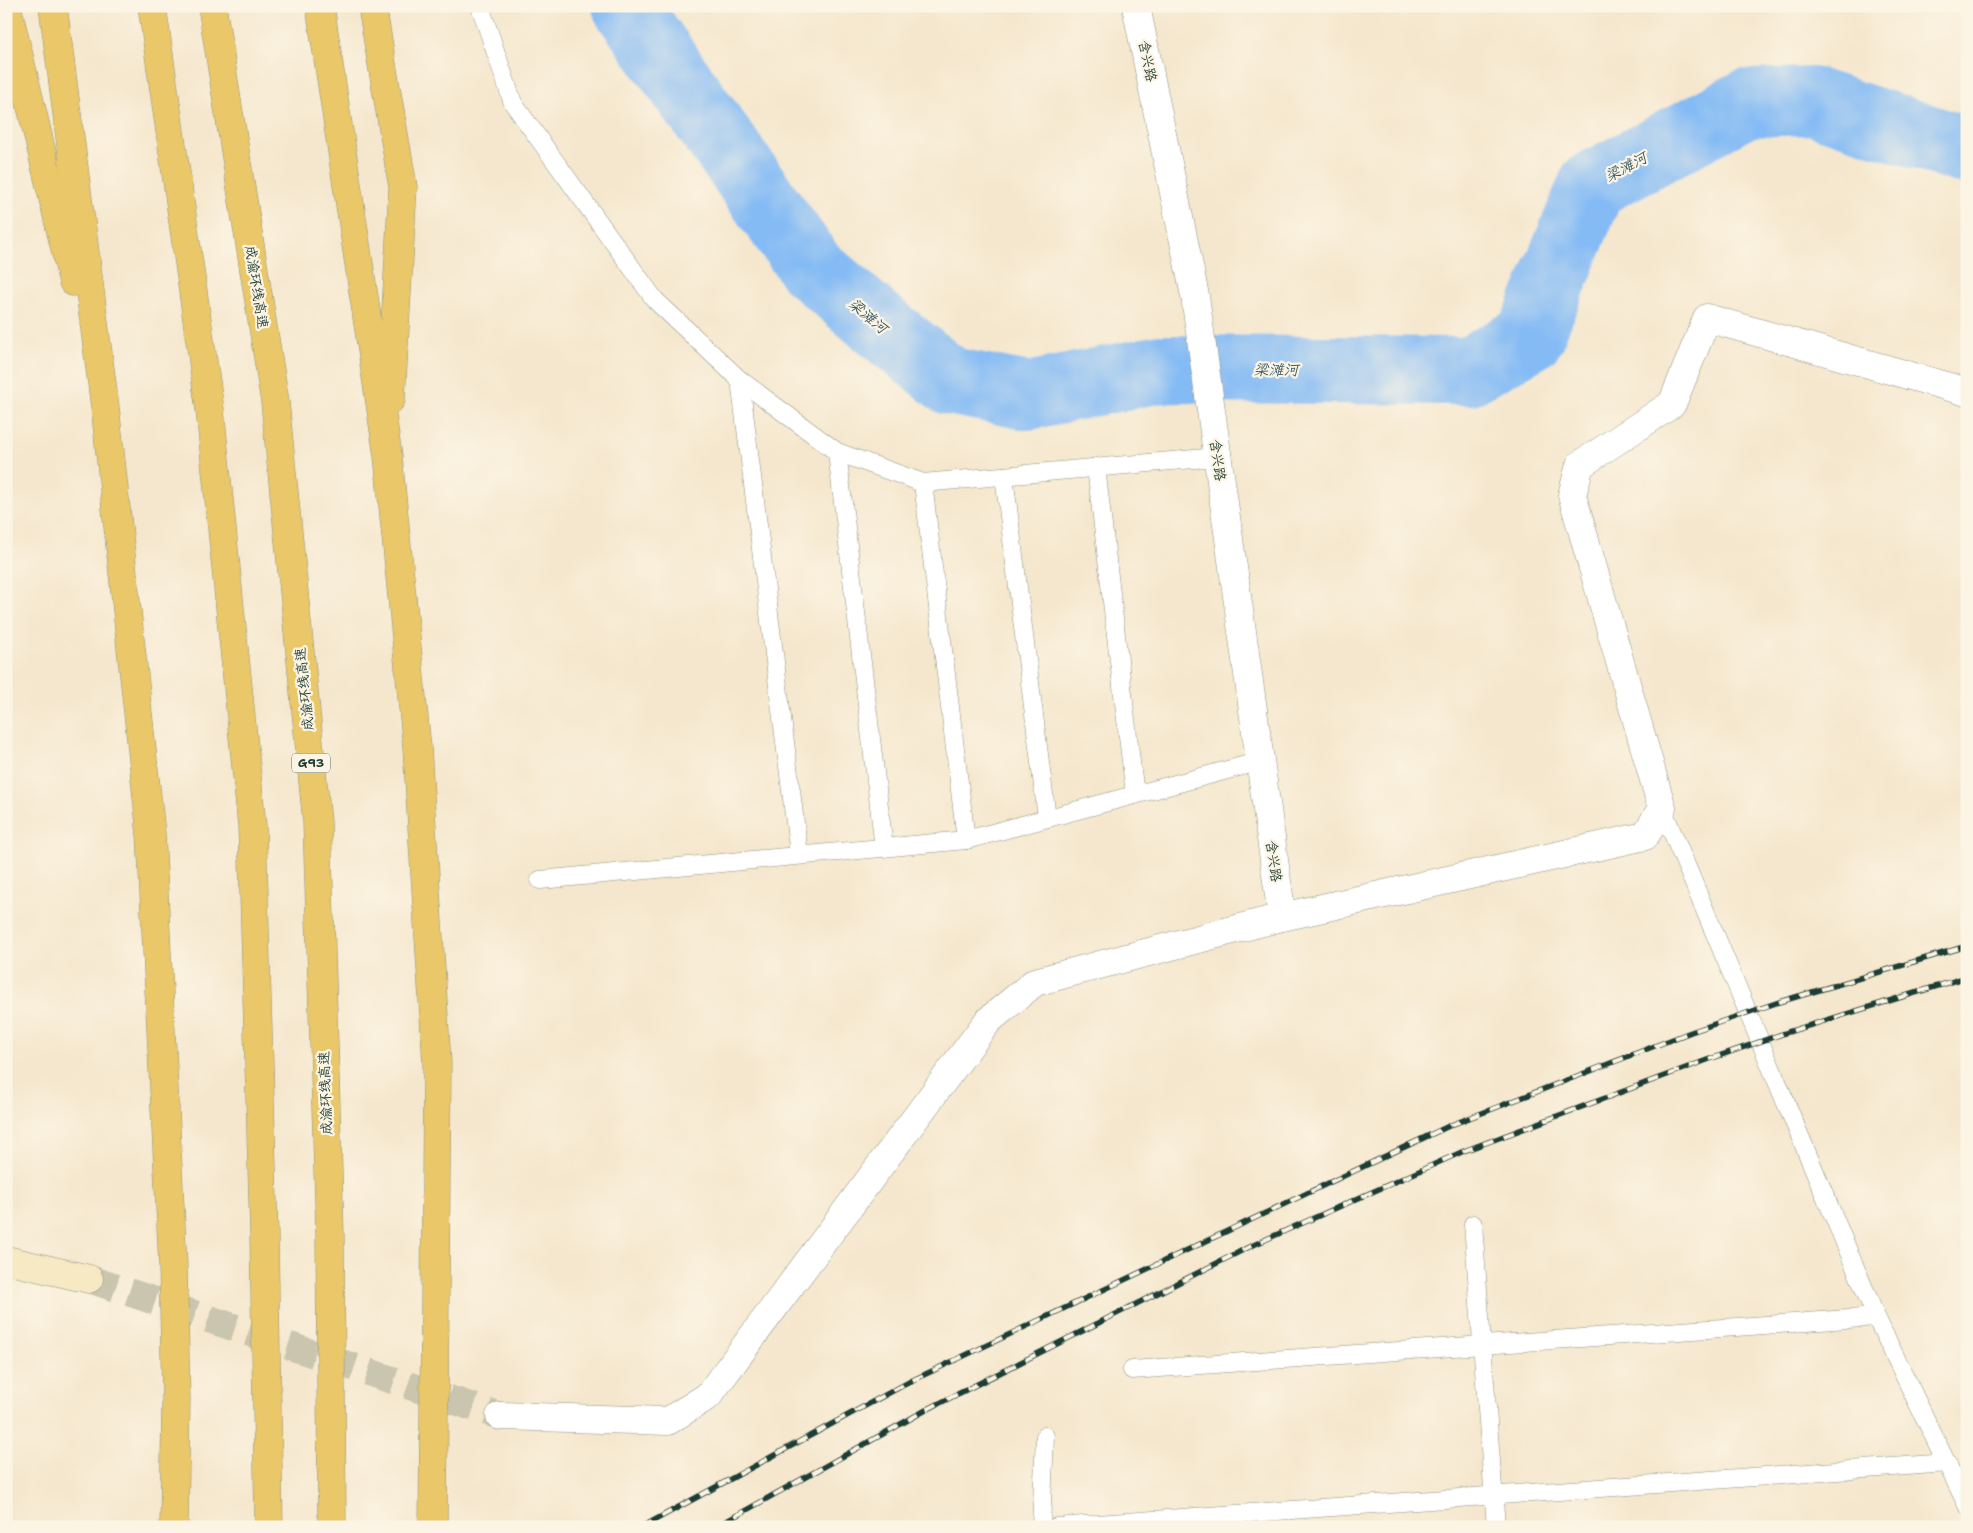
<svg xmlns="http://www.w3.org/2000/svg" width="1973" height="1533" viewBox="0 0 1973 1533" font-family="'Shantell Sans','LXGW WenKai TC',sans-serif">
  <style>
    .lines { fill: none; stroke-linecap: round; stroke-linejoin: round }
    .river { stroke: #85bbf4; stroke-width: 68 }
    .secondary-tunnel { stroke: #cac5ae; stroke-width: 28; stroke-dasharray: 28 14; stroke-linecap: butt }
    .lane-casing { stroke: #8a9280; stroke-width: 19 }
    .street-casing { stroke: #8a9280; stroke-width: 29 }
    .secondary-casing { stroke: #8a9280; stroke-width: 29 }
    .highway-casing { stroke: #8a9280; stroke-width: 29 }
    .lane { stroke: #fff; stroke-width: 18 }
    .street { stroke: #fff; stroke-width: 28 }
    .secondary { stroke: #f7e9c3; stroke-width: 28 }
    .highway { stroke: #eac769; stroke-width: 28 }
    .rail-casing { stroke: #1f3d34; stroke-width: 5.5 }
    .rail { stroke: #fcf5e5; stroke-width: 4; stroke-dasharray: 11; stroke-linecap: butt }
    .labels { text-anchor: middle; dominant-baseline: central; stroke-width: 4.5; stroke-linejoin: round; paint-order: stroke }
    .shield { fill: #fcf5e5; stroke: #617469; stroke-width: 1 }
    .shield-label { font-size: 12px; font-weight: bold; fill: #1f3d34 }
    .street-label { font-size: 14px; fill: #1f3d34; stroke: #fcf5e5 }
    .water-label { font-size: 15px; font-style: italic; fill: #385c64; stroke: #fcf5e5 }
  </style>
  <rect width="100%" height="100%" fill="#fcf5e5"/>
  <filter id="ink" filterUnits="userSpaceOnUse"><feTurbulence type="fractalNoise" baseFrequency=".02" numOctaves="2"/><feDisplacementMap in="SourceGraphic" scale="10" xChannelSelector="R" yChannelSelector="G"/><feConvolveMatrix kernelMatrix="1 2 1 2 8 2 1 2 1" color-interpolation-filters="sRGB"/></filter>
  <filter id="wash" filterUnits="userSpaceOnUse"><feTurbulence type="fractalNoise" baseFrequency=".0096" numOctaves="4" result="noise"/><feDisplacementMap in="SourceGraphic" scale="20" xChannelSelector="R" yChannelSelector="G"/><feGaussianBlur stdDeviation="1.12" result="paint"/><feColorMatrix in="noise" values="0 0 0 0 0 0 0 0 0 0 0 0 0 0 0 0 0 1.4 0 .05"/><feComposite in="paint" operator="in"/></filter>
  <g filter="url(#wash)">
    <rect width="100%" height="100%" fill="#f5e7cd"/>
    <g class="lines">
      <path class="river" d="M626,6L811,267L879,325L950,381L1028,396L1160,369L1469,371L1530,337L1592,185L1747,103L1812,101L1967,151"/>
    </g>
  </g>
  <g filter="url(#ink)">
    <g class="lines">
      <path class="secondary-tunnel" d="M89,1279L500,1416"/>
      <defs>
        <g id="lane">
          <path d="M480,6L513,103L655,300L740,380L837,452L923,483L1217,457"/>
          <path d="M740,380L799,855"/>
          <path d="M837,452L884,848"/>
          <path d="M1096,467L1135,795"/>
          <path d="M1004,476L1047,818"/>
          <path d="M923,483L966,840"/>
          <path d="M1662,808L1876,1317L1967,1505"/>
          <path d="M540,880L966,840L1261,761"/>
          <path d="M1473,1224L1496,1527"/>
          <path d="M1132,1370L1876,1317"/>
          <path d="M1041,1527L1045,1436"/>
          <path d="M1056,1527L1948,1463"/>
        </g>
        <g id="street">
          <path d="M1136,6L1195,296L1282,917"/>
          <path d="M500,1416L668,1421L708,1396L988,1021L1035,982L1282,917L1645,836L1662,808L1572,495L1580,465L1672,404L1707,318L1967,392"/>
        </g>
        <path id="secondary" d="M6,1260L89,1279"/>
        <g id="highway">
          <path d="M7,6L73,282"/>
          <path d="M53,6L106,415L151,834L173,1266L176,1400L174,1527"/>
          <path d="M152,6L210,410L252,826L264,1235L269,1527"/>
          <path d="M212,6L275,402L317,822L330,1234L332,1527"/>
          <path d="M320,6L388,456L417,748L437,1064L433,1527"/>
          <path d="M372,6L403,187L391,399"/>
        </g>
      </defs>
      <use href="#lane" class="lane-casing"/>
      <use href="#street" class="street-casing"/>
      <use href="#secondary" class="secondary-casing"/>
      <use href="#highway" class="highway-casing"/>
      <use href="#lane" class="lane"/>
      <use href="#street" class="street"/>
      <use href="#secondary" class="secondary"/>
      <use href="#highway" class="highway"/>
      <defs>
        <g id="rail">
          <path d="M642,1527L911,1381L1451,1125L1691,1032L1779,1002L1967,946"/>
          <path d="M716,1527L926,1410L1249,1247L1464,1151L1707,1060L1788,1032L1967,977"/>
        </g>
      </defs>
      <use href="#rail" class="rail-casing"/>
      <use href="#rail" class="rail"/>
    </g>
  </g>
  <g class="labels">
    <rect class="shield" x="292" y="753.5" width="38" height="19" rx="4"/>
    <g class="shield-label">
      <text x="311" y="763">G93</text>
    </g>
    <g class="street-label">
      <text transform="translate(1148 61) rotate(79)">含兴路</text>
      <text transform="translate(257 287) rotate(81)">成渝环线高速</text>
      <text transform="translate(1218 460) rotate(82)">含兴路</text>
      <text transform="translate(304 689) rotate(-96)">成渝环线高速</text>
      <text transform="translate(1274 861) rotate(82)">含兴路</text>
      <text transform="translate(325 1093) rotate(-92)">成渝环线高速</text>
    </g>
    <g class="water-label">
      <text transform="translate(1626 167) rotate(-28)">梁滩河</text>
      <text transform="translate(868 316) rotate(40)">梁滩河</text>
      <text x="1276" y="370">梁滩河</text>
    </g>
  </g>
  <rect width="1973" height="1533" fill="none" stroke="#fcf5e5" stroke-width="25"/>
</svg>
